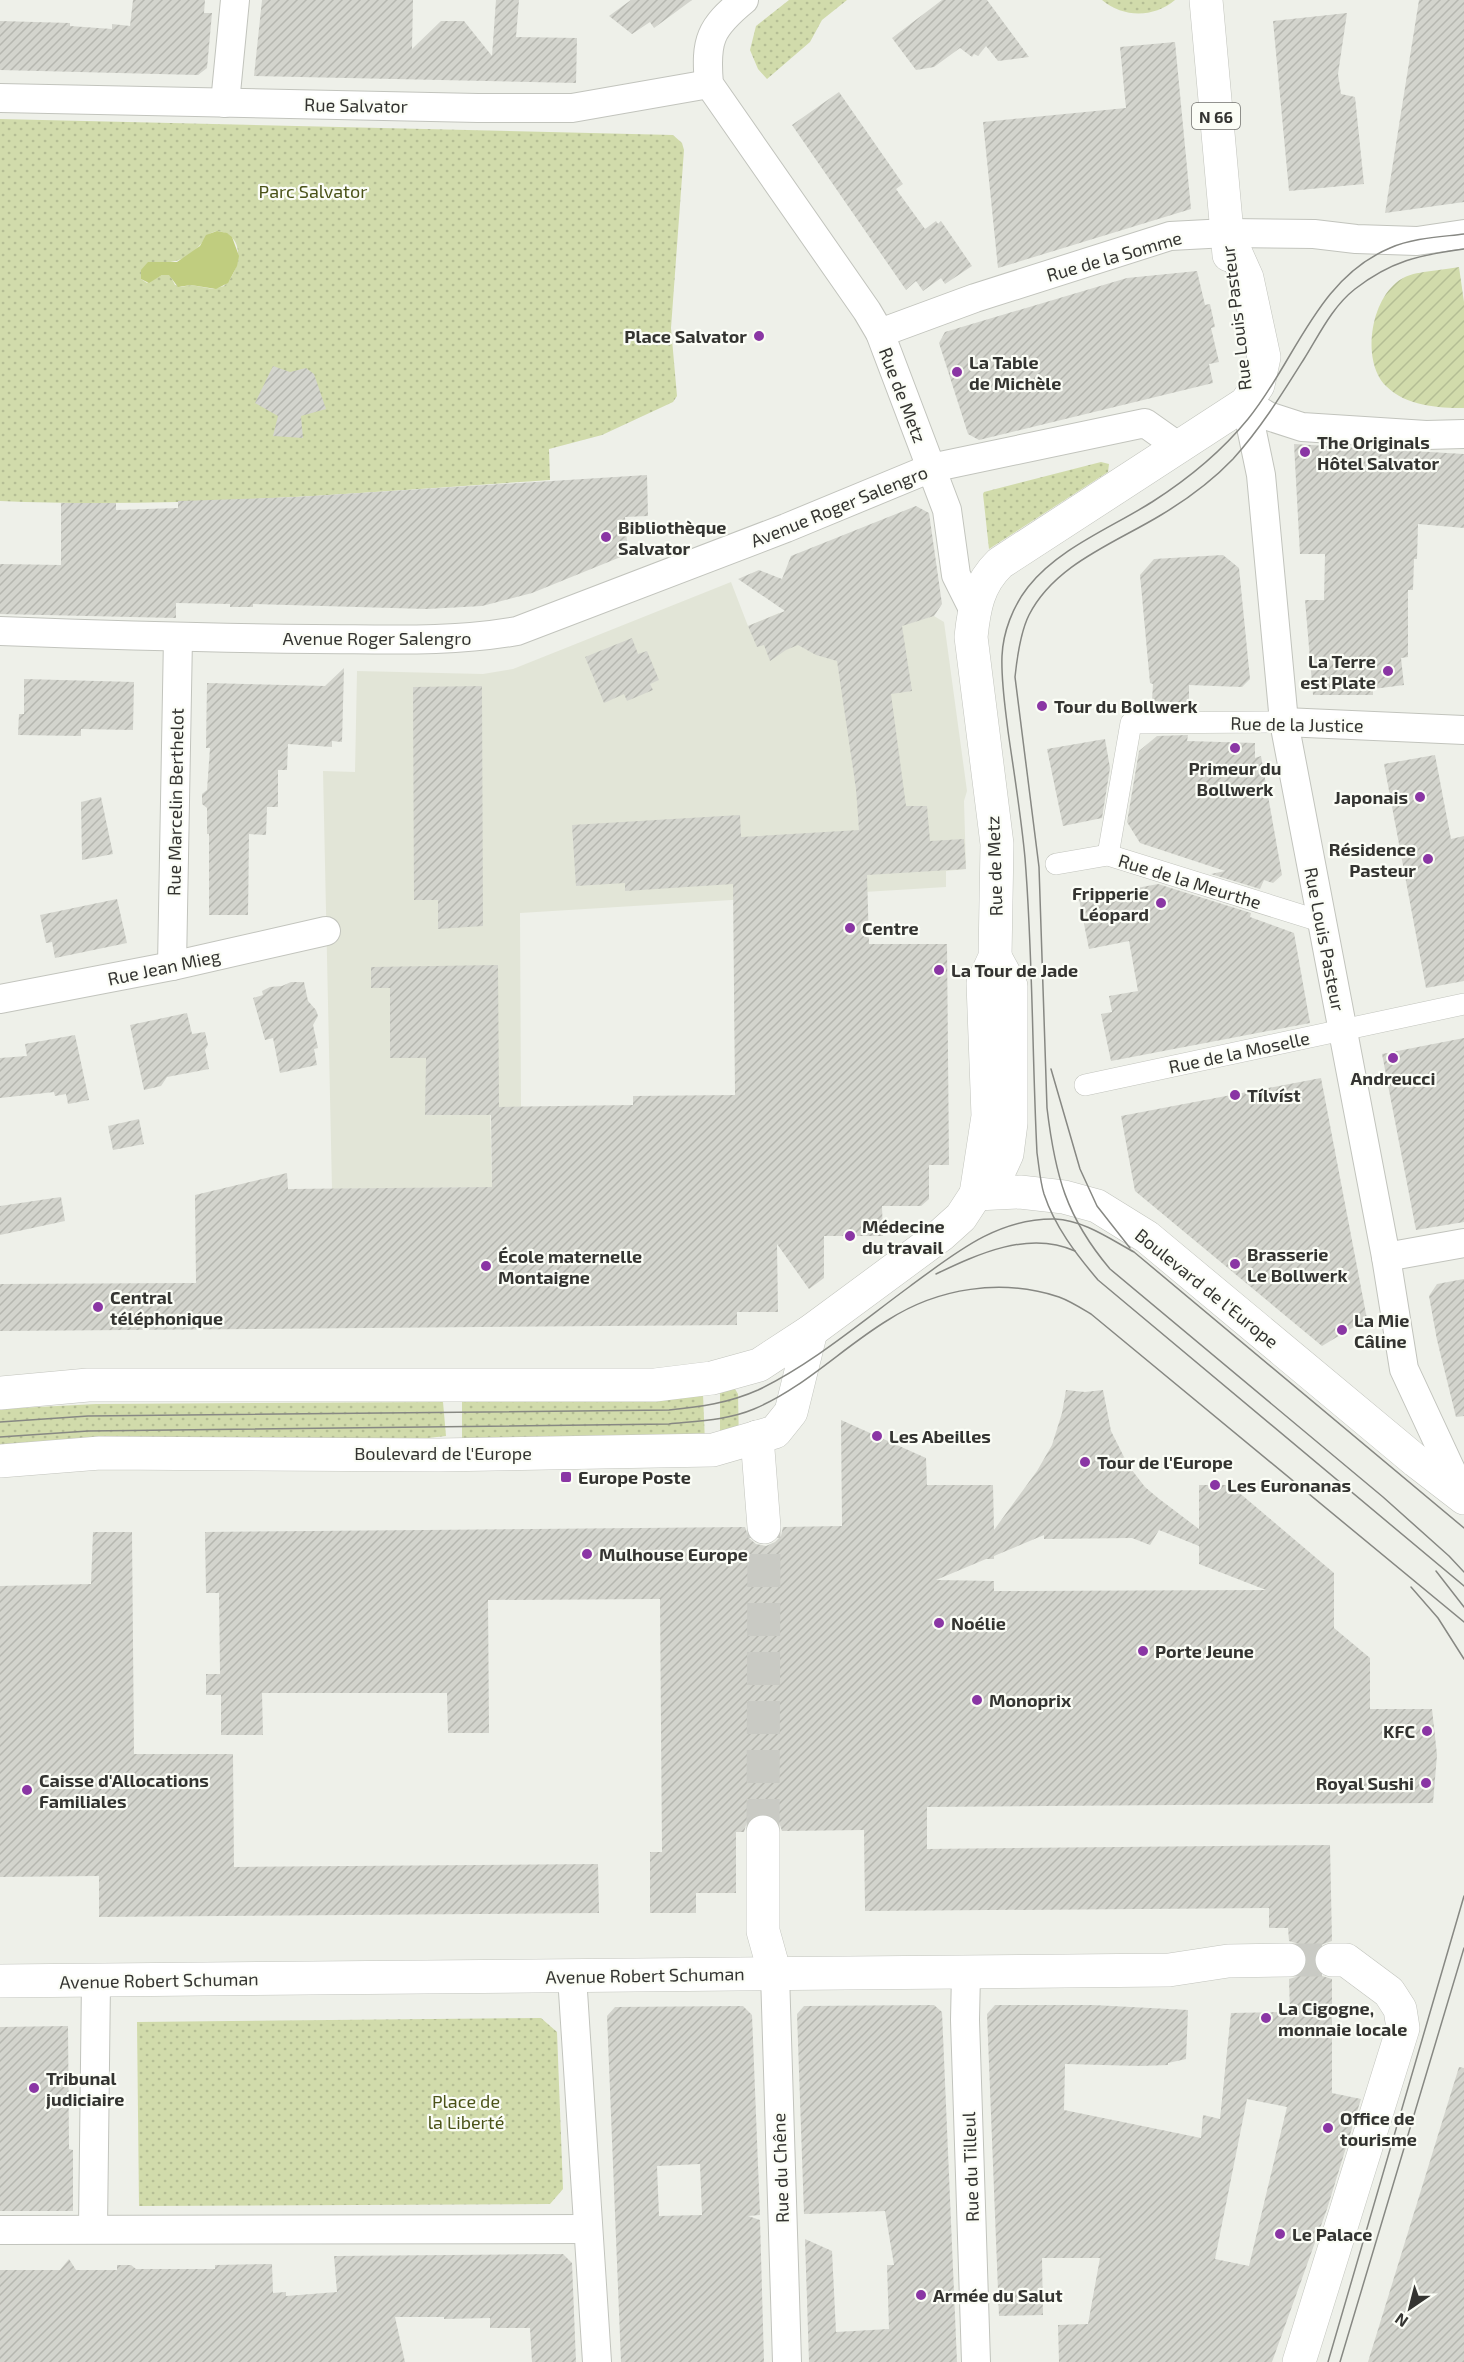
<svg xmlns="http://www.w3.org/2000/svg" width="1464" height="2362" viewBox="0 0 1464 2362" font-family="'Exo 2',sans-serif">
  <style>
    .built { fill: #e2e5d7 }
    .grass { fill: url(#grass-dots); fill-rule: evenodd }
    .garden { fill: url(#garden-furrows) }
    .water { fill: #c0cd7f }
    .building { fill: url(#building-hatch); fill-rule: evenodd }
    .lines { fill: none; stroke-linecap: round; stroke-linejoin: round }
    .secondary-tunnel { stroke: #c9cac4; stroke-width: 33; stroke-dasharray: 33 16; stroke-linecap: butt }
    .primary-tunnel { stroke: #c9cac4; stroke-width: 33; stroke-dasharray: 33 16; stroke-linecap: butt }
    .pedestrian-casing { stroke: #c2c4bd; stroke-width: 22 }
    .minor-casing { stroke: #c2c4bd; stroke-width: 30 }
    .tertiary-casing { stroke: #c2c4bd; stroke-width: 34 }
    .secondary-casing { stroke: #c2c4bd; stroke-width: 34 }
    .primary-casing { stroke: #c2c4bd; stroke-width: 34 }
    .pedestrian { stroke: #fff; stroke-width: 21 }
    .minor { stroke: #fff; stroke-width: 28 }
    .tertiary { stroke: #fff; stroke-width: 33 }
    .secondary { stroke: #fff; stroke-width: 33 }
    .primary { stroke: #fff; stroke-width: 33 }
    .tram { stroke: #878883; stroke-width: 1.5 }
    .poi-dot { fill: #8a36a4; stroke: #fbfdf6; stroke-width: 2 }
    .labels { text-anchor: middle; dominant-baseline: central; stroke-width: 4.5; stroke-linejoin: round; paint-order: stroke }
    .shield { fill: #fbfdf6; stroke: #70706c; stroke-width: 1.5 }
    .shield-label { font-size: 16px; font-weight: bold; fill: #343431 }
    .street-label { font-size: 18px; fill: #343431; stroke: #fbfdf6 }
    .park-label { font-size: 18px; fill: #4b5319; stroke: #fbfdf6 }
    .poi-label { font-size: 18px; font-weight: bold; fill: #343431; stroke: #fbfdf6; text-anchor: start }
  </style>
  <defs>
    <pattern id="grass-dots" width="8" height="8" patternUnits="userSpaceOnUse" patternTransform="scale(1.5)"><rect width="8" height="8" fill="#d1dbab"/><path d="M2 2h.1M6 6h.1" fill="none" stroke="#b4bd94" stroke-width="1.8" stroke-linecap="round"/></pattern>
    <pattern id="garden-furrows" width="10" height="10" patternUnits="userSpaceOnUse" patternTransform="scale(1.5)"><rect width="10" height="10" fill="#d1dbab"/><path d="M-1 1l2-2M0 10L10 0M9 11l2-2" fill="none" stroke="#b4bd94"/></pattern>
    <pattern id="building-hatch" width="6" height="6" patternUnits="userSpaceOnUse" patternTransform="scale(1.5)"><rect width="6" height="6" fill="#d3d4cd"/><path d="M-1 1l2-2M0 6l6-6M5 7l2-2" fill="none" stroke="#b6b7b0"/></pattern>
  </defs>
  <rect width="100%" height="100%" fill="#eef0e9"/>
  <path class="built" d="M731,582L748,626L779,613L785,628H893L934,616L944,622L967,791L964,801L966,869L946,871V887L520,913L521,1107H490L492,1187L332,1189L323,771L355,772L357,671L483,674L513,669Z"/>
  <g class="grass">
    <path d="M789,0H847L822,20L810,42L767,79L758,69L750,50L756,26Z"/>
    <path d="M1102,0H1175C1153,18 1124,18 1102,0Z"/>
    <path d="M0,119L673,135L682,143L684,150L671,328L677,396L673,402L602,435L549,449L550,480C367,492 183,509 0,501ZM217,231C247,234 241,271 224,286L213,289L191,285L181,287L175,285L170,275H162L147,283L141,279L155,262C172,264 187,260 199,246C206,239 206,233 217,231Z"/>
    <path d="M1101,462L1109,464L1108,472L989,549L983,494L984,492Z"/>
    <path d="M735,1389L738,1394L739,1443L720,1442V1390Z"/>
    <path d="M703,1394L705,1443L462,1445V1402L673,1399Z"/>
    <path d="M443,1402L446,1436L428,1438L427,1446L0,1454V1409L96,1404Z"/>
    <path d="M541,2018L557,2032L563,2189L550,2204L139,2206L137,2022Z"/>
  </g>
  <path class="garden" d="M1459,267L1464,302V408C1438,408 1406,406 1386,386C1360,360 1371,293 1405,277C1418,271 1444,270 1459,267Z"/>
  <path class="water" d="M217,231L227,233L232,237L239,256L237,266L228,283L216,289L191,285L178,287L169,275H162L149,283L141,279V270L148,262H177L200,246L206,235Z"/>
  <g class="building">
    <path d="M133,0H205L204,13H212L207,68L198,75L0,70V21L70,23V26L112,29V24L130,26Z"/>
    <path d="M262,0H413L412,49L441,21H464L492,56L496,0H519L516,37L577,38L576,83L254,76Z"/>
    <path d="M631,0H692L654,28L650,22L632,34L609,16Z"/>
    <path d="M942,0H987L1029,57L998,61L986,46L978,56L974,54L972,57L960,48L934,67L916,70L892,38Z"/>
    <path d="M1419,0H1464V202L1385,213Z"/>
    <path d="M1347,13L1338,74L1341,94L1355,97L1364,184L1289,191L1273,21Z"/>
    <path d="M1175,42L1191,209L998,268L983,122L1126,108L1120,47Z"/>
    <path d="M839,92L903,184L896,189L925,229L936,221L938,224L941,221L972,266L945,284L941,278L923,291L916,281L906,290L792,125Z"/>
    <path d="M1197,271L1205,305L1210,304L1215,327L1211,328L1219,362L1209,364L1213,383L979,440L968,434L939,343L945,332L1127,278Z"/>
    <path d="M273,366L290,372L306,368L314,374L326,409L301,416L303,438L273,436L278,416L255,403Z"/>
    <path d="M1294,444L1464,454V528L1418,524L1417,559H1414L1413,590H1408V657L1401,658L1404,685L1373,689V695H1313L1305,600H1324L1325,554H1300Z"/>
    <path d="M647,475L648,516L625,517L628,554L532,593L482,606L427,609L253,604V607H230V604L176,603V618L0,614V564L61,565V503H116V510L178,508V501L297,497Z"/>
    <path d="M916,506L929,513L942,604L934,616L902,626L912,691L891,694L906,806H927L930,841L964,839L966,869L867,875L869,944H947L949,1165H929V1199L921,1206H882L883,1236H824V1278L809,1289L777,1244L778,1312H737V1325L0,1331V1284L196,1283L195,1195L287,1173L288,1189L492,1187L491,1115H425L426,1058H390V988H371V967L498,965L499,1107L633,1105V1096L735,1095L733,884L625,891V883L576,886L572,825L740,815L741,837L859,830L856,789L837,661L816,655L798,645L786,650L770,661L764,645L757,647L748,626L785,611L738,579L759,570L782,579L791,556Z"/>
    <path d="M1223,555L1239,568L1250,679L1242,687L1189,685V703L1152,701L1153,684L1150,683L1140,575L1154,559Z"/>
    <path d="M632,638L638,654L647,651L659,680L650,684L653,690L627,701L624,694L604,703L585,657Z"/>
    <path d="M344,668L342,742L332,741V747L288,744L287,770H278V807H267L266,835L249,834L248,915H209V834H207V808L202,804V794L207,790L210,748H206L207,683L325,686Z"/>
    <path d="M24,679L134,682L133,730L81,729V736L18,735L19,714H24Z"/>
    <path d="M482,686L483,926L438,929V900H414L413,687Z"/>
    <path d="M1188,735L1187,741L1255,743V758L1261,756L1282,875L1273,883L1264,880L1260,889L1211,874L1225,871L1140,843L1127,822L1139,751L1157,736Z"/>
    <path d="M1105,739L1110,768L1102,818L1063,826L1047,749Z"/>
    <path d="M1435,755L1451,839L1464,836V981L1426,988L1384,764Z"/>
    <path d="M101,797L113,854L82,860L81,802Z"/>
    <path d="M1158,884L1251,913L1250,917L1294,933L1310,1023L1111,1061L1101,1014L1112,1012L1109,996L1138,991L1129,941L1089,949L1079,899Z"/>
    <path d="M117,899L127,943L55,958L52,942L46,943L40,915Z"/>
    <path d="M291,982H304L308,1001L316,1010L318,1016L313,1025L318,1048L314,1049L317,1065L280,1073L273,1038L265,1040L253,998L263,995L262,991L270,987L282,986Z"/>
    <path d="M187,1013L192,1034L205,1032L208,1045L205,1050L209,1069L167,1077L161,1086L144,1090L130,1025Z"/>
    <path d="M75,1035L89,1100L68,1104L66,1094L55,1096L54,1092L0,1098V1058L27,1056L25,1044Z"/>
    <path d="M1464,1038V1222L1416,1230L1382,1054Z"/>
    <path d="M1321,1078L1367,1319L1322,1346L1135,1191L1121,1116Z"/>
    <path d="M139,1119L144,1144L113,1150L108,1126Z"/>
    <path d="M61,1197L65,1221L0,1235V1206Z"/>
    <path d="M1464,1279V1416L1456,1417L1437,1340L1429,1296L1437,1284Z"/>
    <path d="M1066,1390L1085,1392L1103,1390L1111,1431L1128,1465L1145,1487L1158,1498L1199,1529V1485H1230L1334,1573V1628L1370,1658V1709H1432L1437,1755L1433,1803L927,1807V1849L1330,1845L1332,1941L1323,1944L1316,1950L1313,1961L1316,1970L1322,1976L1332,1979V2093L1361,2099L1327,2209L1272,2362H1059L1058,2325L1088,2324L1100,2258H1042L1043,2315L999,2316L987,2014L995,2005H1093L1188,2010L1186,2059L1168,2063V2065L1141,2066L1065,2064L1064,2110L1201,2138L1203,2115L1220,2119L1231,2013L1290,2012L1289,1979L1299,1976L1306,1969L1308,1960L1305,1951L1299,1944L1289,1941L1288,1928H1269V1908L865,1911L864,1830L782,1831L779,1822L773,1816L762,1813L754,1816L747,1822L744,1832H736V1893H696V1913H650V1852H662L660,1599L488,1600L489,1733H448L447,1693H262L263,1735H221V1695H206V1674H220L219,1593H206L205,1532L745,1527L749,1538L756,1544L766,1546L775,1542L781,1536L783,1527L842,1526L841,1420L926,1458L927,1485H993L994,1530L1037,1471L1052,1445L1062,1413ZM1159,1530L1199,1546V1564L1266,1590L994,1591V1581L936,1580L986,1559H994V1556L1044,1535V1539L1132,1538L1150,1545ZM1247,2099L1287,2107L1249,2266L1215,2259Z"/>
    <path d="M93,1532H132L134,1754H233L234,1867L598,1864L599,1913L99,1917V1876L0,1877V1586L91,1584Z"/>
    <path d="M934,2005L942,2012L957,2362H809L805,2239L832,2251L836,2332L889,2329L887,2265H894L885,2211L804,2214L797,2014L804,2006Z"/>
    <path d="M743,2006L752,2015L760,2215L748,2216L760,2220L764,2362H621L607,2016L615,2007ZM700,2164L702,2215L659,2216L657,2166Z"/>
    <path d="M68,2026L69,2149L73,2150V2211H0V2027Z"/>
    <path d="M1459,2067L1464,2068V2362H1368Z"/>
    <path d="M563,2254L572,2263L576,2362H532L530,2328H490V2318L444,2319V2317H395L405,2362H0V2270H60L69,2259L76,2270H117V2265H131L136,2269H215V2265L272,2264L273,2293L286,2292V2296L337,2292L334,2256Z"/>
  </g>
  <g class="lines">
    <path class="secondary-tunnel" d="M763,1832L764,1527"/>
    <path class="primary-tunnel" d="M1289,1960H1332"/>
    <defs>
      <g id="pedestrian">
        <path d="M1108,855L1131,723L1284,722"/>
        <path d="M1056,864L1108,855L1323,922"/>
        <path d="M1085,1085L1464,1004"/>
      </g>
      <g id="minor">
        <path d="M744,0C710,28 705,40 709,84L867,311L880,333L947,510L956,575L973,609"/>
        <path d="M0,98L478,108H572L709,84"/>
        <path d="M225,103L235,0"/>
        <path d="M880,333L975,298L1170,236L1227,233L1314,234L1356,239L1417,241L1464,234"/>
        <path d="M1246,403L1261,475L1284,722L1386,1257L1404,1369L1464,1498"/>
        <path d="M1246,403L1268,416L1302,427L1426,435L1464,434"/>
        <path d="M0,631C104,635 209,638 313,639C381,639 449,643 517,631L786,528L931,468L1145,423L1179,447"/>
        <path d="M1284,722L1464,730"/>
        <path d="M172,966L178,637"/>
        <path d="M0,999L172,966L326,931"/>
        <path d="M1386,1257L1464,1243"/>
        <path d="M966,1973L965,2020L976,2362"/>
        <path d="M775,1974L787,2362"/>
        <path d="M572,1976L597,2362"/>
        <path d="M93,2229L96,1981"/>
        <path d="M0,2230L588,2229"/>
      </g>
      <path id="tertiary" d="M976,1194L1020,1192L1064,1197L1097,1206L1147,1237L1416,1461L1464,1498"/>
      <g id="secondary">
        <path d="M757,1437L764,1527"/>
        <path d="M763,1832V1931L775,1974"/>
      </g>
      <g id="primary">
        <path d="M1206,0L1229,255"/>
        <path d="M976,1194L988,1116L983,983L995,957L997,844L971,637C974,608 978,584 1000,563L1246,403L1258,385L1264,357L1247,278L1227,233"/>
        <path d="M0,1393L88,1385H655L712,1378L759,1365L811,1331L941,1235L961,1217L976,1194L996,1178L1007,1154L1011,1123V986L995,957"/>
        <path d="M0,1461L100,1453L439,1455L713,1450L775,1432L791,1412L811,1331"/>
        <path d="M0,1981L1169,1970L1228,1961L1289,1960"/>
        <path d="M1299,2362L1403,2028L1400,2009L1389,1992L1346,1960H1332"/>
      </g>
    </defs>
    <use href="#pedestrian" class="pedestrian-casing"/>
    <use href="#minor" class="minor-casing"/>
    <use href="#tertiary" class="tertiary-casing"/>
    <use href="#secondary" class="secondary-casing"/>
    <use href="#primary" class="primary-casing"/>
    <use href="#pedestrian" class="pedestrian"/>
    <use href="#minor" class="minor"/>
    <use href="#tertiary" class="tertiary"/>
    <use href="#secondary" class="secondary"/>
    <use href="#primary" class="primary"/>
    <g class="tram">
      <path d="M1464,234C1440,237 1413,238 1390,248C1316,279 1295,362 1248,419C1221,452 1188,479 1152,502C1111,528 1059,548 1028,587C1013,606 1003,632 1002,656C1001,681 1005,706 1008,731C1014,773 1021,815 1025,858C1033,956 1032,1055 1037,1153C1039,1166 1040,1181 1044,1194C1055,1227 1076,1254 1098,1280L1464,1586"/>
      <path d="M1464,249C1419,255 1391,261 1355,289C1332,307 1319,335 1304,359C1282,394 1261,428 1233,459C1213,480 1186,500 1161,515C1115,543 1055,564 1029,615C1020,633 1017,658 1015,677L1039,867L1047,1108C1055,1175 1066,1217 1110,1269L1383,1497L1449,1556L1464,1572"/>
      <path d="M1051,1069L1080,1169L1097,1206L1130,1248"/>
      <path d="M936,1274C978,1254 1029,1230 1075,1251"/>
      <path d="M0,1422L88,1416L669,1410C700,1407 729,1403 758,1390C812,1364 860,1323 909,1287C953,1255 996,1218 1055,1219C1083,1220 1110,1239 1134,1252L1464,1528"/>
      <path d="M0,1437L88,1431L669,1424C698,1421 728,1420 754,1409C804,1388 842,1348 888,1320C938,1288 1001,1278 1059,1297C1070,1301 1081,1308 1091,1314L1464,1622"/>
      <path d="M1436,1571L1464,1607"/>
      <path d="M1411,1587L1438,1618L1464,1659"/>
      <path d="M1328,2362L1464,1896"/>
      <path d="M1340,2362L1464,1948"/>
    </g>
  </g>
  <g class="poi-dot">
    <circle cx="759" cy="336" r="6"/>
    <circle cx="957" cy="372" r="6"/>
    <circle cx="1305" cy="452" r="6"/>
    <circle cx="606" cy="537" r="6"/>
    <circle cx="1388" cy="671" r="6"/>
    <circle cx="1042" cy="706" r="6"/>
    <circle cx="1235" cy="748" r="6"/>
    <circle cx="1420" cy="797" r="6"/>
    <circle cx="1428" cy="859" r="6"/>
    <circle cx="1161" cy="903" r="6"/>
    <circle cx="850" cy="928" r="6"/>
    <circle cx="939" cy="970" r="6"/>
    <circle cx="1393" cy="1058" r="6"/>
    <circle cx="1235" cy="1095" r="6"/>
    <circle cx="850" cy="1236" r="6"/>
    <circle cx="1235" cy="1264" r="6"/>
    <circle cx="486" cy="1266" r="6"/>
    <circle cx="98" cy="1307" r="6"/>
    <circle cx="1342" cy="1330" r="6"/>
    <circle cx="877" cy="1436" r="6"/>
    <circle cx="1085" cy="1462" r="6"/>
    <rect x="560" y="1471" width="12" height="12" rx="3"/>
    <circle cx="1215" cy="1485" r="6"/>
    <circle cx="587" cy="1554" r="6"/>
    <circle cx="939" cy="1623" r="6"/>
    <circle cx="1143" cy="1651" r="6"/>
    <circle cx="977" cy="1700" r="6"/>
    <circle cx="1427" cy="1731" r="6"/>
    <circle cx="1426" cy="1783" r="6"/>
    <circle cx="27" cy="1790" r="6"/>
    <circle cx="1266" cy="2018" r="6"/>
    <circle cx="34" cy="2088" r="6"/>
    <circle cx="1328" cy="2128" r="6"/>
    <circle cx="1280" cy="2234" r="6"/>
    <circle cx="921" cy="2295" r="6"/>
  </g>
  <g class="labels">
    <rect class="shield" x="1192" y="103" width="48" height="26" rx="4.5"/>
    <g class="shield-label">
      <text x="1216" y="116">N 66</text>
    </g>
    <g class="street-label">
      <text transform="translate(356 105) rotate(1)">Rue Salvator</text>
      <text transform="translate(1114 256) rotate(-16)">Rue de la Somme</text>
      <text transform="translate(1236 318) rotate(-97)">Rue Louis Pasteur</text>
      <text transform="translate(903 395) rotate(69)">Rue de Metz</text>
      <text transform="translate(839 506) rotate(-22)">Avenue Roger Salengro</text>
      <text x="377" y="638">Avenue Roger Salengro</text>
      <text transform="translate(1297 724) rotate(1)">Rue de la Justice</text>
      <text transform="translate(175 802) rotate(-89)">Rue Marcelin Berthelot</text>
      <text transform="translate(994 866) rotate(-92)">Rue de Metz</text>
      <text transform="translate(1190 881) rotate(17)">Rue de la Meurthe</text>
      <text transform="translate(1325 939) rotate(79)">Rue Louis Pasteur</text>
      <text transform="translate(164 967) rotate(-12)">Rue Jean Mieg</text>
      <text transform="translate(1239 1052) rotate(-12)">Rue de la Moselle</text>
      <text transform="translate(1207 1288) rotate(39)">Boulevard de l'Europe</text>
      <text x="443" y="1453">Boulevard de l'Europe</text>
      <text transform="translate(645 1975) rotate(-1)">Avenue Robert Schuman</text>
      <text transform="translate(159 1980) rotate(-1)">Avenue Robert Schuman</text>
      <text transform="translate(970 2167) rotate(-92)">Rue du Tilleul</text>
      <text transform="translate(780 2168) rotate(-92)">Rue du Chêne</text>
    </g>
    <g class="park-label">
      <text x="313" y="191">Parc Salvator</text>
      <text x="466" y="2101">Place de<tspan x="466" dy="21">la Liberté</tspan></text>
    </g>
    <g class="poi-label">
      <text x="747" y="336" text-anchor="end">Place Salvator</text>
      <text x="969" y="362">La Table<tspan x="969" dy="21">de Michèle</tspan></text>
      <text x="1317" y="442">The Originals<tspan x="1317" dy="21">Hôtel Salvator</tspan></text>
      <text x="618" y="527">Bibliothèque<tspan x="618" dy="21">Salvator</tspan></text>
      <text x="1376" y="661" text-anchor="end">La Terre<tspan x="1376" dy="21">est Plate</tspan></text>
      <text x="1054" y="706">Tour du Bollwerk</text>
      <text x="1235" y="768" text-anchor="middle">Primeur du<tspan x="1235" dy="21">Bollwerk</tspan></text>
      <text x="1408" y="797" text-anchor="end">Japonais</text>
      <text x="1416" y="849" text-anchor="end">Résidence<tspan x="1416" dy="21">Pasteur</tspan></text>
      <text x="1149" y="893" text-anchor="end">Fripperie<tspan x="1149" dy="21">Léopard</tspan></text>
      <text x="862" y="928">Centre</text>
      <text x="951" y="970">La Tour de Jade</text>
      <text x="1393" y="1078" text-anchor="middle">Andreucci</text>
      <text x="1247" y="1095">Tílvíst</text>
      <text x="862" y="1226">Médecine<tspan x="862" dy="21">du travail</tspan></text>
      <text x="1247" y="1254">Brasserie<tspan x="1247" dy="21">Le Bollwerk</tspan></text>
      <text x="498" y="1256">École maternelle<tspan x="498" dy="21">Montaigne</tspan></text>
      <text x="110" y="1297">Central<tspan x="110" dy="21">téléphonique</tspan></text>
      <text x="1354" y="1320">La Mie<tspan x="1354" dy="21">Câline</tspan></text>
      <text x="889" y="1436">Les Abeilles</text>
      <text x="1097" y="1462">Tour de l'Europe</text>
      <text x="578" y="1477">Europe Poste</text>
      <text x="1227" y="1485">Les Euronanas</text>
      <text x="599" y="1554">Mulhouse Europe</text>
      <text x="951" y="1623">Noélie</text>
      <text x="1155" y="1651">Porte Jeune</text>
      <text x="989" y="1700">Monoprix</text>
      <text x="1415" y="1731" text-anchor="end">KFC</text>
      <text x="39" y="1780">Caisse d'Allocations<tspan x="39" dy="21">Familiales</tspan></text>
      <text x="1414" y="1783" text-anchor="end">Royal Sushi</text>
      <text x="1278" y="2008">La Cigogne,<tspan x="1278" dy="21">monnaie locale</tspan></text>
      <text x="46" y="2078">Tribunal<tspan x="46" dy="21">judiciaire</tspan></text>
      <text x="1340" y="2118">Office de<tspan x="1340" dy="21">tourisme</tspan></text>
      <text x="1292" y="2234">Le Palace</text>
      <text x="933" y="2295">Armée du Salut</text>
    </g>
  </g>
  <g transform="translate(1410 2308) rotate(215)" stroke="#fbfdf6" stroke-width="4.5" paint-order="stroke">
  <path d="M0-4.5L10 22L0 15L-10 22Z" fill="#343431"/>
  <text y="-9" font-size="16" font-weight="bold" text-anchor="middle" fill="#343431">N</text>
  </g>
</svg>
